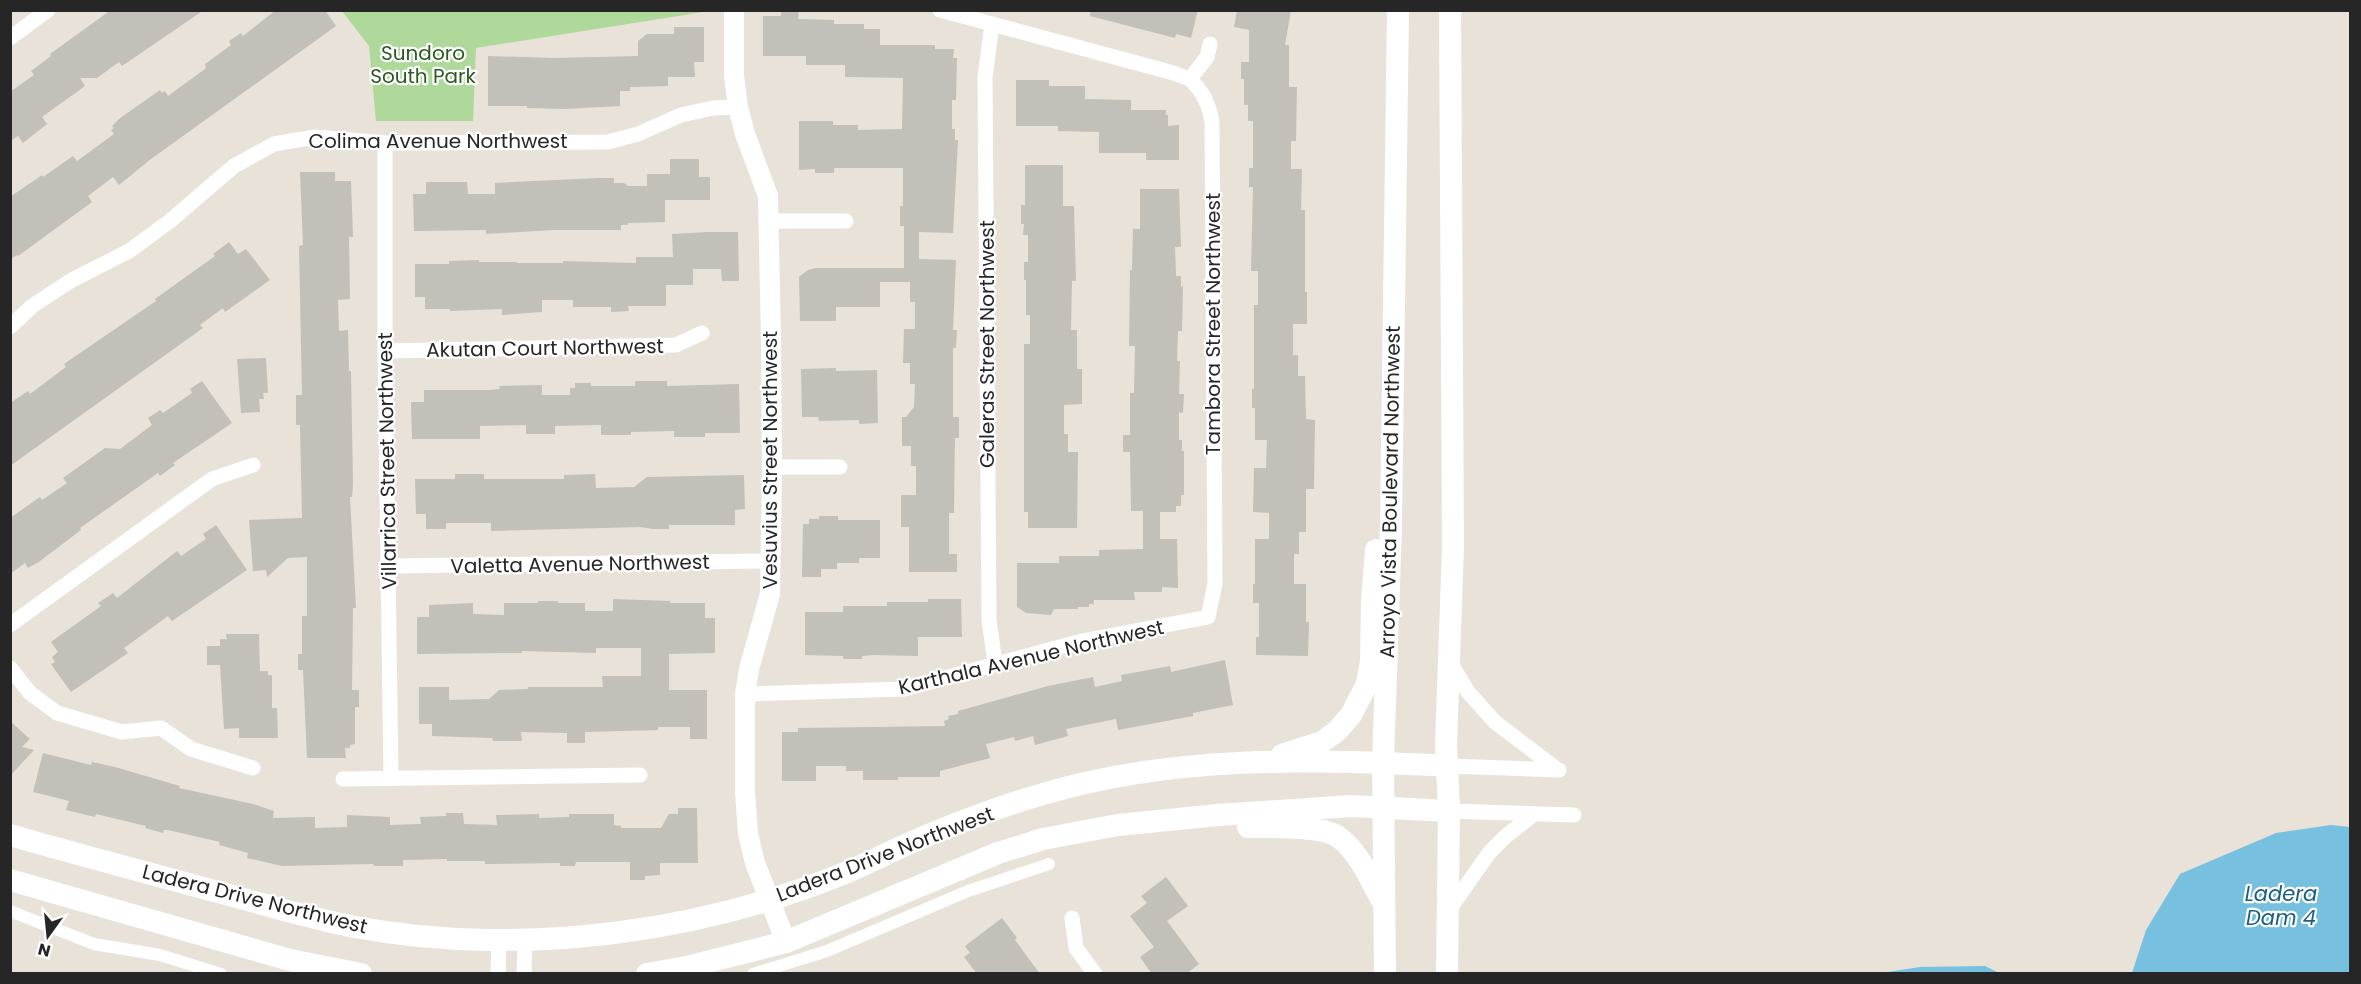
<svg xmlns="http://www.w3.org/2000/svg" width="2361" height="984" viewBox="0 0 2361 984" font-family="Poppins,sans-serif">
  <style>
    .green { fill: #aed99b }
    .water { fill: #77c0df }
    .building { fill: #c3bfb9 }
    .lines { fill: none; stroke-linecap: round; stroke-linejoin: round }
    .pedestrian { stroke: #fff; stroke-width: 12 }
    .minor { stroke: #fff; stroke-width: 15 }
    .tertiary { stroke: #fff; stroke-width: 20 }
    .secondary { stroke: #fff; stroke-width: 22 }
    .labels { text-anchor: middle; dominant-baseline: central; stroke-width: 4.5; stroke-linejoin: round; paint-order: stroke }
    .park-label { font-size: 20px; fill: #2a5a20; stroke: #fff }
    .street-label { font-size: 20px; fill: #262626; stroke: #fff }
    .water-label { font-size: 21px; font-style: italic; fill: #1b5d85; stroke: #fff }
  </style>
  <rect width="100%" height="100%" fill="#e8e2d9"/>
  <path class="green" d="M716,10L476,48L473,121H376L369,46L342,11Z"/>
  <g class="water">
    <path d="M2331,825L2350,827V973H2132L2146,930L2180,874L2276,833Z"/>
    <path d="M1985,966L1999,973H1881L1920,967Z"/>
  </g>
  <g class="building">
    <path d="M111,10H204L122,66L119,62L97,78H80L85,86L42,117L47,124L23,143L18,136L10,141V92L34,75L31,71L51,56L50,54Z"/>
    <path d="M276,10H325L336,26L151,159L119,185L113,177L88,196L92,202L18,256L17,255L10,260V197L42,175L43,177L73,156L77,161L114,134L111,130L114,128L112,126L119,119L160,90L162,93L165,91L168,96L205,69L206,67L205,64L231,45L229,41L241,33L243,36Z"/>
    <path d="M781,10H799L798,19L834,20V24H864V29H880V45H935V49H954L953,58H957L956,100H952V129H955V140H958L953,233L919,232V259L956,260L953,330H957L956,348H953V417H959V438H955L954,513H949V554H957V572H909V527H901V495H916V466H911V446H902V417H906L914,407L915,384H910V363H903L904,329H915V302H910V282H880V307H836V321H800L799,277L808,270L816,268H904V226H900V206H903V168H834V173H815V169L799,170V121H833V125H858V130L902,129L903,78L845,77V65H806V56H763V16H781Z"/>
    <path d="M1091,10H1198L1191,38L1176,34L1175,38L1090,16Z"/>
    <path d="M1237,10H1291L1285,45H1289V87H1297L1296,141H1291V169H1302L1301,210H1305V292H1307V324H1293V355H1298V376H1305L1306,419L1315,420L1314,489H1306V532H1299V554H1294V584H1306V622H1309L1308,656L1256,655V637H1259V603H1253V584H1255V539H1269V513L1253,512L1254,468H1266L1267,440H1255V408H1252V389H1254V305H1258V271H1251L1253,187H1249V168H1253V121H1248V105H1244V79H1241V62H1249V30L1234,27Z"/>
    <path d="M674,27H704V62H694L695,77H668V86L630,87V91H620V106L564,109L527,108V106H488V56L556,58L638,56V41L647,34H674Z"/>
    <path d="M1016,80H1049V86H1085V99L1131,100V110H1166V115H1168V126L1179,125V160H1146V153H1099V132L1058,131V126H1016Z"/>
    <path d="M670,159H699V177H710V200H665V222L628,223V225H621V230H553L486,234V230L414,231L413,194H426V182H467L468,194H495V183L598,178H614V183H624L628,186H647V174H670Z"/>
    <path d="M1025,165H1063V206H1074L1076,281H1072L1071,330H1077V369H1082V404L1064,405V434H1068V452H1078L1077,528H1028V512H1024V344H1030V315H1026V280H1024V262H1028V235H1023L1024,224H1021V205H1025Z"/>
    <path d="M300,172H335V181H351L353,237H349L350,299L338,300L339,331L348,330L349,371H351L353,484L352,497H350L356,608H353L352,690H359V707H355V744L350,745V748H345L346,758H307L303,670H298V654H302V616H307V557L288,558L267,577L266,570L253,571L249,520L302,518L300,425H296V395H302L299,246L303,245Z"/>
    <path d="M1140,189H1179L1181,247H1175L1176,276H1181V287L1183,286L1182,331H1178L1177,361H1180L1179,394H1184L1183,413L1179,412V440H1182V451H1184V495H1181V506H1176V512H1160V539H1177L1178,588L1162,587V592H1134L1135,600H1094V604H1089V607H1078V609H1054L1051,615L1026,613L1017,607V563H1059V556H1099V550L1143,549V511H1131L1130,452H1123V435H1130V393H1134L1135,346H1129L1130,270H1132L1133,229H1140Z"/>
    <path d="M708,232H738L739,281H722L721,269H693V285H666V306H628L629,311L611,312V307H573V300H542V312L502,315V309L450,311V309H425V297H415V264H449V261L479,260V262H517V263H563V261L636,263V257H673L672,234Z"/>
    <path d="M229,242L238,254L246,249L270,280L225,312L223,308L200,325L203,328L10,466V403L28,391L30,394L66,367L64,364L156,301L155,299L215,256L213,254Z"/>
    <path d="M266,358L268,393H263L264,399H259L260,412L241,413L237,359Z"/>
    <path d="M836,368V371L877,370L878,423L859,424V420L819,421L818,417H802L801,369Z"/>
    <path d="M202,381L232,423L173,463L175,465L160,476L158,473L80,528L81,530L40,561L28,568L25,563L10,574V518L40,497L42,500L67,483L63,478L105,448L120,449L152,425L148,418L160,410L163,413L192,393L190,389Z"/>
    <path d="M635,381H667V386L739,384L740,433H705V437H674V431L631,432V435H601V425L555,426V434H526V425L480,426V439H412L411,402H424V390H490L500,389L499,386L542,385V395H570V388H575V383H591V386H635Z"/>
    <path d="M455,474H484V479H564V475L595,474L596,488L634,487L647,477L744,475L745,509L735,510V525H669V529H653L640,527L491,531V523H446V529H426V514H416L415,479H455Z"/>
    <path d="M819,516H838V520H880V558H859V563H837V569H821V577H802L803,524H809V519H819Z"/>
    <path d="M216,525L247,570L172,621L168,616L124,648L128,653L71,692L51,664L55,662L52,657L58,652L51,642L101,606L98,603L113,593L117,598L177,551L181,556L206,539L203,534Z"/>
    <path d="M613,599L670,601V603H705V618H715V653L669,654V690H707V739H690V727H658V730L585,732V743H567V733L521,732L522,741H493L492,738L432,736V724H419V687H449V700L489,699L499,690L528,689V687H603L602,676H641V648H596V653L522,651V653L417,654V617H429V605L473,603V614L504,615V603H538V601H558V603H585V611H613Z"/>
    <path d="M928,599H961L962,637H918V656L873,655L862,656V659H843V656L805,655V612H843V606H887V602H928Z"/>
    <path d="M226,634H259L260,671H268V675H272V708H277L278,738H239V728L224,729L220,665H207V646H220V639H227Z"/>
    <path d="M1225,660L1233,705L1193,713V716L1118,730L1116,719L1066,729L1068,736L1035,745L1033,736L1015,741L1014,737L986,744L990,758L940,771V777H898V780H863V771H846V766H816V781H782V732H798V728L945,726L944,721L949,719L948,716L958,714V711L1048,686L1093,677L1095,687L1122,681L1121,675L1170,666L1171,672Z"/>
    <path d="M10,721L30,739L22,747L34,750L10,776Z"/>
    <path d="M43,753L91,765L92,762L115,767L180,786L179,788L253,804L274,811L273,818L315,817V828L347,827V815L390,817V825L421,824L420,817L446,816V813H463L464,824L497,825L496,815L539,814V818L569,817V814H614V825L621,826V828H661L669,814H678V808H697L698,863H660V875L645,876V880H630V862H576L575,866H560V863L485,864V861H447V859L403,860V866H374L373,864L282,866L247,858L248,853L219,845L220,842L168,830H164L163,833L145,828L146,826L96,814L95,817L66,810L69,801L33,792Z"/>
    <path d="M1166,877L1188,906L1167,921L1199,964L1186,974H1152L1140,957L1154,947L1130,916L1147,903L1141,896Z"/>
    <path d="M1002,918L1017,938L1015,940L1040,974H977L964,957L970,953L965,946Z"/>
  </g>
  <g class="lines">
    <g class="pedestrian">
      <path d="M10,911L94,944L160,955L221,974"/>
      <path d="M753,974L827,951L968,891L1049,864"/>
    </g>
    <g class="minor">
      <path d="M940,10L1170,72L1190,79"/>
      <path d="M992,24L985,77L989,620L995,663"/>
      <path d="M10,38L48,10"/>
      <path d="M385,143V351L391,778"/>
      <path d="M769,221H846"/>
      <path d="M10,327L32,306L72,280L129,251L170,221L234,166L274,144L315,137L385,143L608,142L638,134L681,115L713,108L738,107"/>
      <path d="M385,351L676,345L702,333"/>
      <path d="M772,467H840"/>
      <path d="M389,566L771,561"/>
      <path d="M10,625L212,479L253,465"/>
      <path d="M1449,660L1468,692L1495,722L1558,770"/>
      <path d="M10,668L30,693L57,713L122,732L161,728L191,749L253,768"/>
      <path d="M745,694L904,689L1082,641L1208,617L1215,584L1212,122C1209,104 1203,92 1190,79L1207,57L1210,44"/>
      <path d="M1448,766L1559,770"/>
      <path d="M343,779L640,775"/>
      <path d="M1449,811L1574,815"/>
      <path d="M1449,910L1489,853L1506,836L1534,814"/>
      <path d="M1072,918L1076,948L1095,974"/>
      <path d="M498,974L499,938"/>
      <path d="M524,974L525,939"/>
    </g>
    <path class="tertiary" d="M734,10V76L738,107L745,134L768,196L771,342L772,467L770,594L749,669L745,694V792L748,834L755,863L786,942"/>
    <g class="secondary">
      <path d="M1282,755L1322,742L1337,731L1351,715L1367,684L1371,661L1372,600L1376,550"/>
      <path d="M1248,827C1269,827 1320,825 1337,836C1359,851 1370,880 1383,902"/>
      <path d="M10,835C79,855 149,873 218,892C263,904 309,918 355,927C441,943 534,944 621,932C699,922 777,901 850,871C877,859 903,845 931,834C967,819 1005,805 1043,794C1174,755 1312,759 1448,766"/>
      <path d="M10,880L290,960L361,974"/>
      <path d="M647,974L687,967L786,942L998,853L1043,839L1118,825L1218,815L1352,806L1449,811"/>
      <path d="M1385,974L1383,762L1391,525L1398,10"/>
      <path d="M1447,974L1449,811L1446,744L1453,547L1450,10"/>
    </g>
  </g>
  <g class="labels">
    <g class="park-label">
      <text x="423" y="53">Sundoro<tspan x="423" dy="23">South Park</tspan></text>
    </g>
    <g class="street-label">
      <text x="438" y="141">Colima Avenue Northwest</text>
      <text transform="translate(1213 324) rotate(-90)">Tambora Street Northwest</text>
      <text transform="translate(987 344) rotate(-90)">Galeras Street Northwest</text>
      <text transform="translate(545 348) rotate(-1)">Akutan Court Northwest</text>
      <text transform="translate(770 460) rotate(-90)">Vesuvius Street Northwest</text>
      <text transform="translate(387 461) rotate(-91)">Villarrica Street Northwest</text>
      <text transform="translate(1390 492) rotate(-89)">Arroyo Vista Boulevard Northwest</text>
      <text transform="translate(580 564) rotate(-1)">Valetta Avenue Northwest</text>
      <text transform="translate(1031 657) rotate(-13)">Karthala Avenue Northwest</text>
      <text transform="translate(885 854) rotate(-21)">Ladera Drive Northwest</text>
      <text transform="translate(255 899) rotate(14)">Ladera Drive Northwest</text>
    </g>
    <g class="water-label">
      <text x="2281" y="893">Ladera<tspan x="2281" dy="24">Dam 4</tspan></text>
    </g>
  </g>
  <rect width="2361" height="984" fill="none" stroke="#262626" stroke-width="24"/>
  <g transform="translate(48 936) rotate(195)" stroke="#ffffff" stroke-width="4.5" paint-order="stroke">
  <path d="M0-4.5L10 22L0 15L-10 22Z" fill="#262626"/>
  <text y="-9" font-size="16" font-weight="bold" text-anchor="middle" fill="#262626">N</text>
  </g>
</svg>
